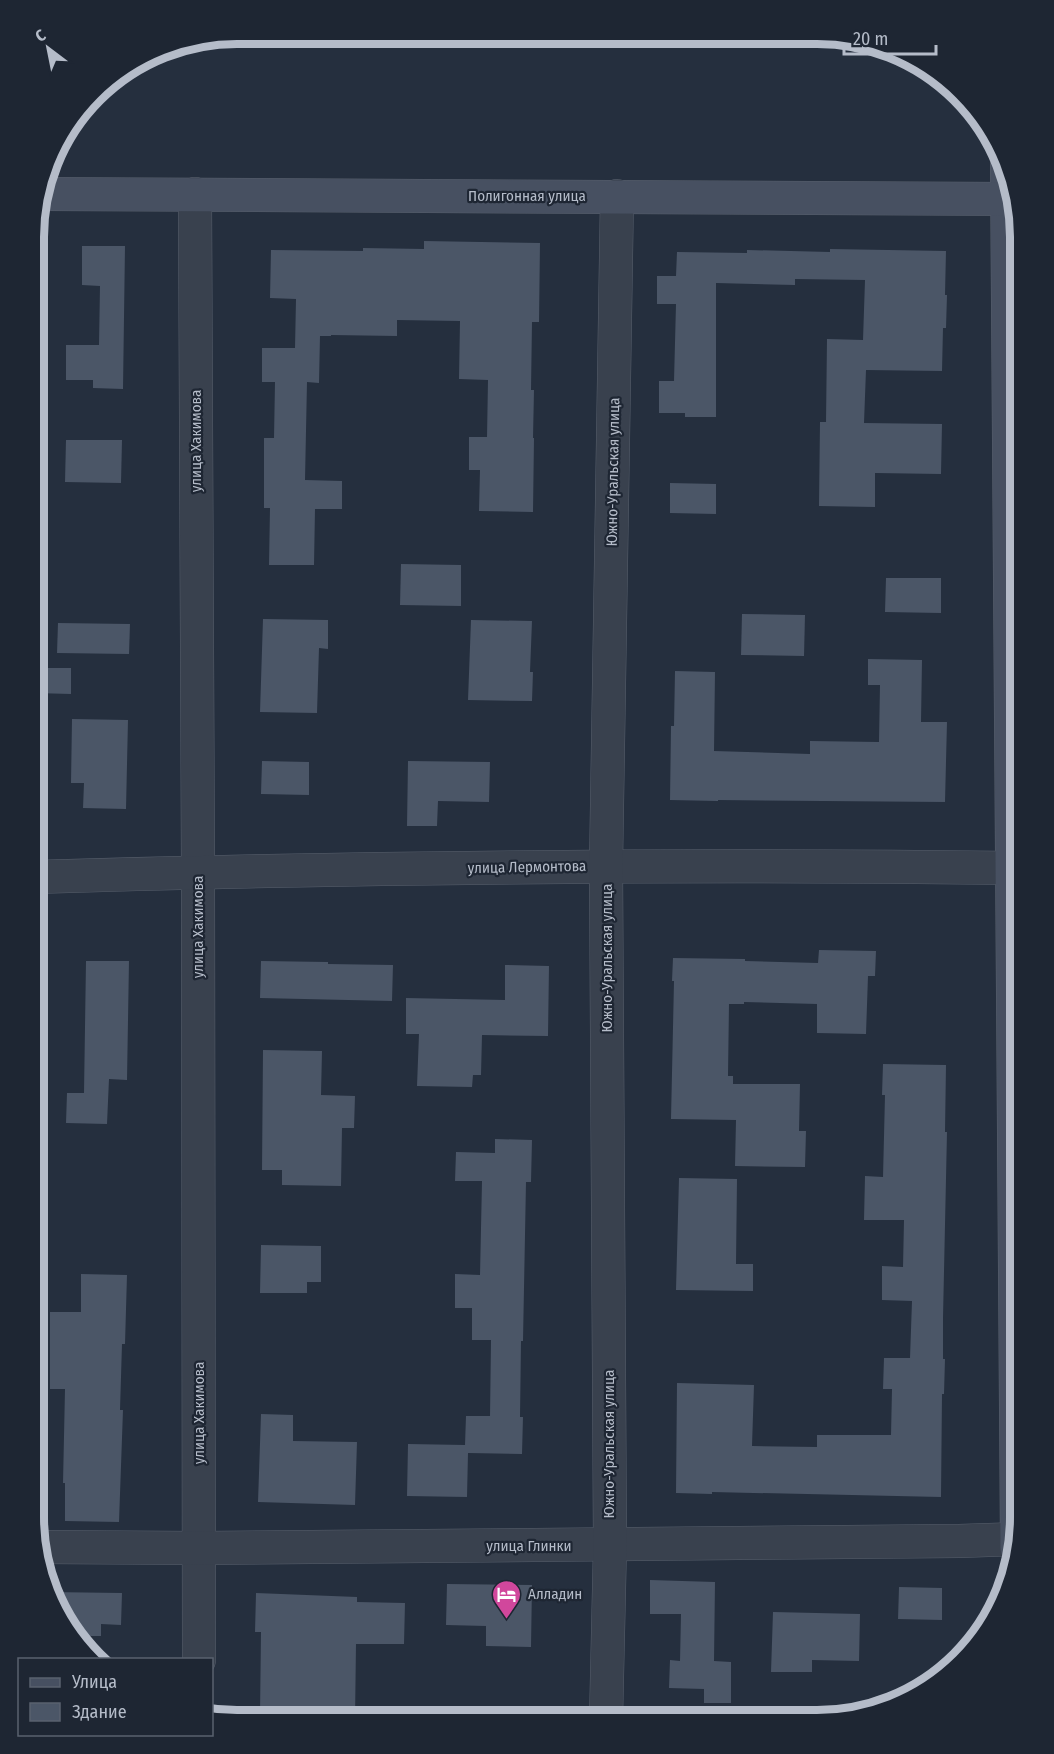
<svg xmlns="http://www.w3.org/2000/svg" width="1054" height="1754" viewBox="0 0 1054 1754" font-family="'Fira Sans Condensed',sans-serif">
  <style>
    .building { fill: #4b5667 }
    .lines { fill: none; stroke-linecap: round; stroke-linejoin: round }
    .street-casing { stroke: #575f6c; stroke-width: 34 }
    .secondary-casing { stroke: #575f6c; stroke-width: 34 }
    .street { stroke: #39414e; stroke-width: 33 }
    .secondary { stroke: #475061; stroke-width: 33 }
    .labels { text-anchor: middle; dominant-baseline: central; stroke-width: 4.5; stroke-linejoin: round; paint-order: stroke }
    .street-label { font-size: 15px; fill: #b5bcc9; stroke: #1e2633 }
    .poi-label { font-size: 15px; fill: #b5bcc9; stroke: #1e2633; text-anchor: start }
    .rim { fill: none; stroke: #b5bcc9; stroke-width: 8 }
  </style>
  <rect width="100%" height="100%" fill="#252f3e"/>
  <g class="building">
    <path d="M424,241L540,243L539,322H532L531,390H534L533,438H534L533,512L479,511L480,470H469V437H487L488,380L459,379L460,321L397,320V336L331,335V336H320L319,383L307,382L305,480L342,481V509H315L314,565H269L270,508H264V438H274L275,382H262V348H295L296,299L270,298L271,250L363,251V248L424,249Z"/>
    <path d="M82,246H125L123,389L93,388V380H66V345H99L100,286L82,285Z"/>
    <path d="M830,249L946,251L945,295H947L946,328H943L942,371L866,370L864,423L942,424L941,474L875,473V507L819,506L820,422H826L827,339L863,340L865,280L795,279V285L716,283V417H685V413H659V381H674L676,304H657V276H676L677,252L747,253V250L830,252Z"/>
    <path d="M66,440H122L121,483L65,482Z"/>
    <path d="M670,483L716,484V514L670,513Z"/>
    <path d="M401,564L461,565V606L400,605Z"/>
    <path d="M886,578H941V613L885,612Z"/>
    <path d="M742,614L805,615L804,656L741,655Z"/>
    <path d="M263,619L328,620V649L319,648L317,713L260,712Z"/>
    <path d="M471,620L532,621L530,672H533L532,701L468,700Z"/>
    <path d="M58,623L130,624L129,654L57,653Z"/>
    <path d="M868,659L922,660L921,722H947L945,802L718,800V801L670,800L671,726H674L675,671L715,672L714,751L810,754V741L879,742L880,685H868Z"/>
    <path d="M34,668H71V694L34,693Z"/>
    <path d="M72,719L128,720L126,809L83,808L84,783H71Z"/>
    <path d="M262,761L309,762V795L261,794Z"/>
    <path d="M408,761L490,762L489,802L438,801L437,826H407Z"/>
    <path d="M819,950L876,951L875,976H868L866,1034L817,1033V1004L744,1002V1004H729L728,1076H733V1084H800L799,1131H806L805,1167L735,1166L736,1120L671,1119L674,981H672L673,958L745,959V961L818,963Z"/>
    <path d="M86,961H129L127,1080L109,1079L107,1124L66,1123L67,1093H84Z"/>
    <path d="M261,961L328,962V964L393,965L392,1001L260,998Z"/>
    <path d="M505,965L549,966L548,1036L482,1035L481,1075H473L472,1087L417,1086L419,1034H406V998L505,1000Z"/>
    <path d="M263,1050L322,1051L321,1095L355,1096L354,1128H342L341,1186L282,1185V1170H262Z"/>
    <path d="M883,1064L946,1065L945,1132H947L943,1318V1359H945L944,1394H942L941,1497L712,1492V1494L676,1493L677,1383L754,1385L752,1446L817,1447V1435H891L892,1389H883L884,1358H910L912,1301L882,1300V1266L903,1267L904,1220H864L865,1176L883,1177L885,1095H882Z"/>
    <path d="M495,1139L532,1140L531,1182H526L523,1341H521L520,1417H523L522,1454L468,1453L467,1497L407,1496L408,1444L465,1445L466,1416H490L491,1340H472V1308H455V1274L480,1275L482,1181H455L456,1152L495,1153Z"/>
    <path d="M679,1178L737,1179L736,1264H753V1291L676,1290Z"/>
    <path d="M261,1245L321,1246V1282H307V1293H260Z"/>
    <path d="M81,1274L127,1275L125,1344H122L120,1410H123L119,1522L65,1521V1483H63L65,1389H50V1312H81Z"/>
    <path d="M261,1414L293,1415V1441L357,1442L355,1505L258,1502Z"/>
    <path d="M650,1580L715,1582L714,1661L731,1662V1703H704V1689L669,1688L670,1660L680,1661L681,1614H650Z"/>
    <path d="M447,1584L532,1585L531,1647L486,1646V1626L446,1625Z"/>
    <path d="M899,1587L942,1588V1620L898,1619Z"/>
    <path d="M48,1592L122,1593L121,1625L101,1624V1636H80L48,1595Z"/>
    <path d="M256,1593L357,1597V1602L405,1603L404,1644H356L355,1720H326L327,1715L260,1714L261,1632H255Z"/>
    <path d="M773,1612L860,1614L859,1661L812,1660V1672H771Z"/>
  </g>
  <g class="lines">
    <defs>
      <g id="street">
        <path d="M195,194L198,872L199,1660"/>
        <path d="M34,877C363,867 692,864 1021,868"/>
        <path d="M39,1547L200,1548L959,1541L1019,1539"/>
        <path d="M606,1720L610,1545L606,866L617,196"/>
      </g>
      <g id="secondary">
        <path d="M1007,166L1017,1548"/>
        <path d="M40,194L1014,199"/>
      </g>
    </defs>
    <use href="#street" class="street-casing"/>
    <use href="#secondary" class="secondary-casing"/>
    <use href="#street" class="street"/>
    <use href="#secondary" class="secondary"/>
  </g>
  <defs>
    <symbol id="hotel-pin" viewBox="-11 -11 22 30"><path d="M0 17L-7.5 6A9.5 9.5 0 1 1 7.5 6Z" fill="#d1479c" stroke="#1e2633"/><path d="M-6-4.5h1.5V1H6V5H4.5V3h-9V5H-6ZM-4 0a1.8 1.8 0 1 1 3.6 0ZM.5 0V-2.5h3Q6-2.5 6 0Z" fill="#fff"/></symbol>
  </defs>
  <g fill-rule="evenodd">
    <use href="#hotel-pin" x="490" y="1578" width="33" height="45"/>
  </g>
  <g class="labels">
    <g class="street-label">
      <text x="527" y="196">Полигонная улица</text>
      <text transform="translate(196 441) rotate(-90)">улица Хакимова</text>
      <text transform="translate(613 472) rotate(-89)">Южно-Уральская улица</text>
      <text transform="translate(527 867) rotate(-1)">улица Лермонтова</text>
      <text transform="translate(198 927) rotate(-90)">улица Хакимова</text>
      <text transform="translate(607 958) rotate(-90)">Южно-Уральская улица</text>
      <text transform="translate(199 1413) rotate(-90)">улица Хакимова</text>
      <text transform="translate(609 1444) rotate(-90)">Южно-Уральская улица</text>
      <text x="529" y="1546">улица Глинки</text>
    </g>
    <g class="poi-label">
      <text x="528" y="1594">Алладин</text>
    </g>
  </g>
  <path d="M0 0H1054V1754H0ZM237 44H817A193 193 0 0 1 1010 237V1517A193 193 0 0 1 817 1710H237A193 193 0 0 1 44 1517V237A193 193 0 0 1 237 44Z" fill="#1e2633" fill-rule="evenodd"/>
  <path class="rim" d="M237 44H817A193 193 0 0 1 1010 237V1517A193 193 0 0 1 817 1710H237A193 193 0 0 1 44 1517V237A193 193 0 0 1 237 44Z"/>
  <rect x="18" y="1658" width="195" height="78" fill="#1e2633" stroke="#5a626f" stroke-width="1.5"/>
  <rect x="30" y="1678" width="30" height="9" fill="#475061" stroke="#5a626f" stroke-width="1.5"/>
  <text x="72" y="1688" font-size="18" fill="#b5bcc9">Улица</text>
  <rect x="30" y="1703" width="30" height="18" fill="#4b5667" stroke="#5a626f" stroke-width="1.5"/>
  <text x="72" y="1718" font-size="18" fill="#b5bcc9">Здание</text>
  <g transform="translate(48 48) rotate(328)" stroke="#1e2633" stroke-width="4.5" paint-order="stroke">
  <path d="M0-4.5L10 22L0 15L-10 22Z" fill="#b5bcc9"/>
  <text y="-9" font-size="16" font-weight="bold" text-anchor="middle" fill="#b5bcc9">С</text>
  </g>
  <path d="M844 45v9h92v-9" fill="none" stroke="#b5bcc9" stroke-width="3"/>
  <text x="853" y="45" font-size="18" fill="#b5bcc9" stroke="#1e2633" stroke-width="4.5" paint-order="stroke">20 m</text>
</svg>
